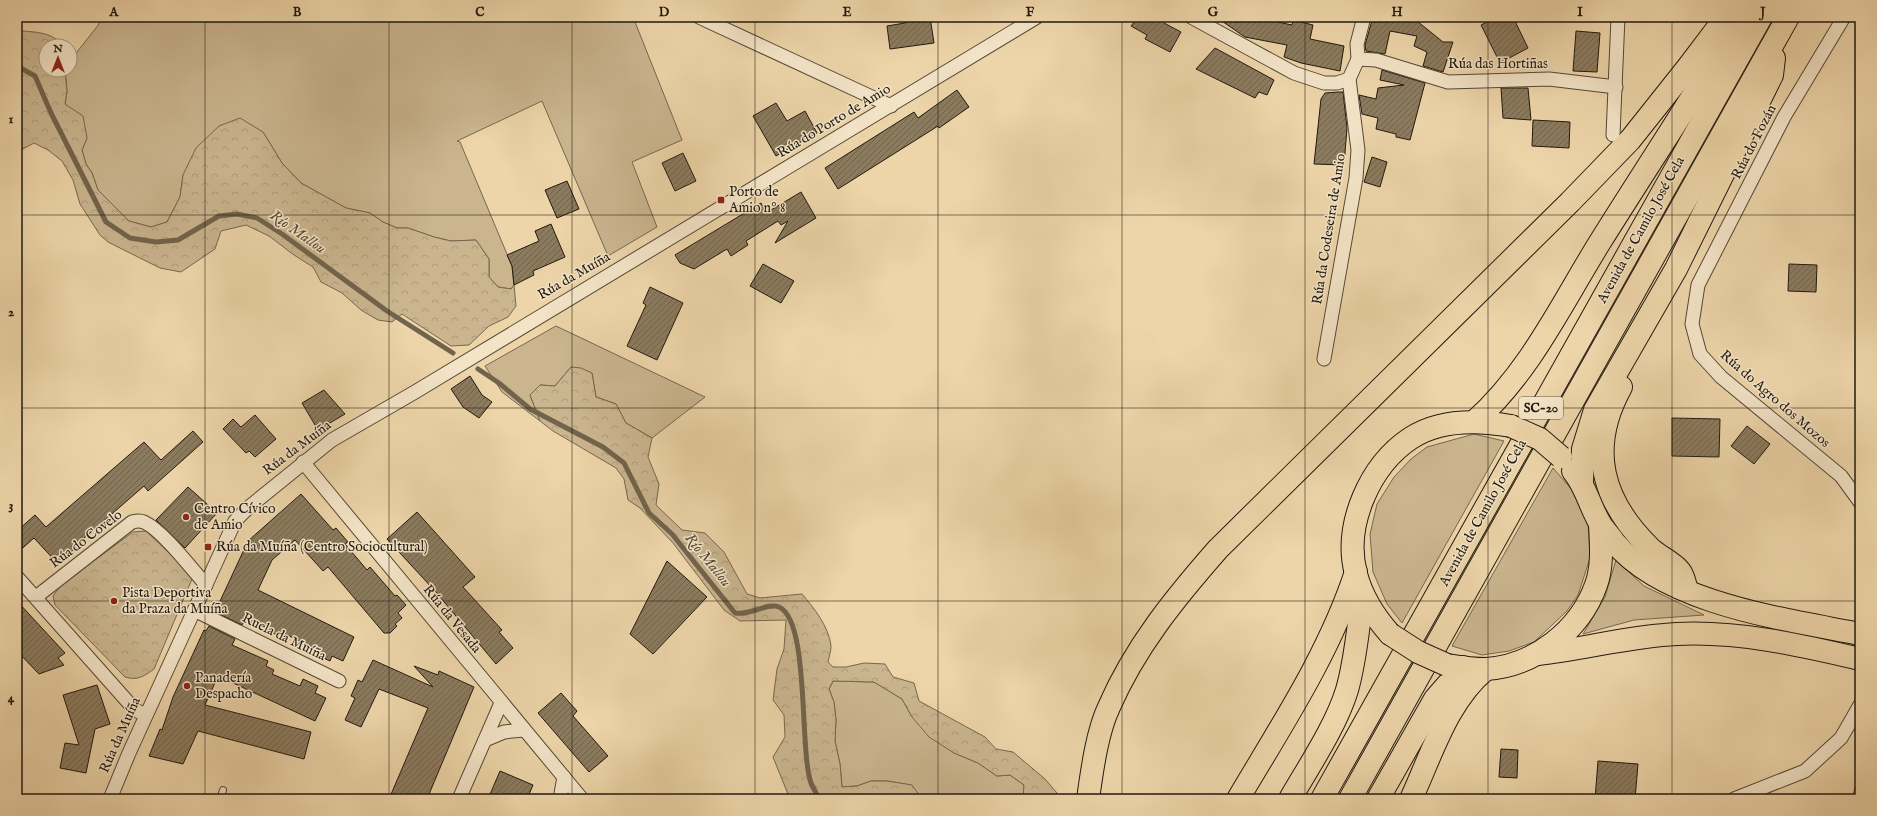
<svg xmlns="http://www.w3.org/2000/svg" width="1877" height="816" viewBox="0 0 1877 816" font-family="'IM FELL English',serif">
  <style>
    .green { fill: #cab58f; stroke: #76674f }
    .forest { fill: url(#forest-crowns); stroke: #76674f }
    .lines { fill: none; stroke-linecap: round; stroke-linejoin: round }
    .stream { stroke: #72634c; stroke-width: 5 }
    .building { fill: url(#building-hatch); stroke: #21190f }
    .lane-casing { stroke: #544836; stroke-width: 8 }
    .street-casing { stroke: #544836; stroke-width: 15 }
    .highway-casing { stroke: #21190f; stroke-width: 24 }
    .lane { stroke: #f3e4c7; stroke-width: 6 }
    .street { stroke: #f3e4c7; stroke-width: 13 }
    .highway { stroke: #edd5a9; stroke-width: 22 }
    .rail-casing { stroke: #21190f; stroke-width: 4.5 }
    .rail { stroke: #f3e4c7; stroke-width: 3; stroke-dasharray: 9; stroke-linecap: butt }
    .highway-bridge-casing { stroke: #21190f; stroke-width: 24; stroke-linecap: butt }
    .highway-bridge { stroke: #edd5a9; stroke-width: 22 }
    .grid { fill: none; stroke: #21190f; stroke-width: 1; stroke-opacity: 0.55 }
    .poi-dot { fill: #8f2418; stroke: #f3e4c7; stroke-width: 1.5 }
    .labels { text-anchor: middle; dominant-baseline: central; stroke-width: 3; stroke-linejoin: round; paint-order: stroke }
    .shield { fill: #f3e4c7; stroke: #605646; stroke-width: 1 }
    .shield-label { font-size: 13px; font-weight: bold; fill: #21190f }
    .street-label { font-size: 14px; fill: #21190f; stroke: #f3e4c7 }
    .poi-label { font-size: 14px; fill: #21190f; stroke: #f3e4c7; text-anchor: start }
    .water-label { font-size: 15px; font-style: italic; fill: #574b38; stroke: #f3e4c7 }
    .neatline { fill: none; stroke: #21190f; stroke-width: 1.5 }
    .grid-label { font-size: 13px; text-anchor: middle; font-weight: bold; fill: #21190f }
  </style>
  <defs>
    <pattern id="forest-crowns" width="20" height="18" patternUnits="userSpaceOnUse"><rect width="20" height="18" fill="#cab58f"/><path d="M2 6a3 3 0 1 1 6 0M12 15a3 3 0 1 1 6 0" fill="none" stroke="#ad9b7a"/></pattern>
    <pattern id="building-hatch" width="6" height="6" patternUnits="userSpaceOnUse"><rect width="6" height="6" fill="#8b7b5f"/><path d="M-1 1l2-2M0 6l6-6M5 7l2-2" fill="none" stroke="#71644d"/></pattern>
  </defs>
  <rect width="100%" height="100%" fill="#edd5a9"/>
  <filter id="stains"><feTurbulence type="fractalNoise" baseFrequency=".005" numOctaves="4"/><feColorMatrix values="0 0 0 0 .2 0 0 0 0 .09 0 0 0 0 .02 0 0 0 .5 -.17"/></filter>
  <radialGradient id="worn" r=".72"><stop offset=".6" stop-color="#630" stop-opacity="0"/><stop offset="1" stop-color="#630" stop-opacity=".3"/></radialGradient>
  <g class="green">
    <path d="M100,17H633L682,140L632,162L657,227L608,256L542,101L457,141L460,142L512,266L514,285L511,289L498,287L489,277V259L476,240L451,241L434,237L408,228H397L383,222L370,213L346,208L301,183L282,163L263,132L183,175L180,197L167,222L151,227L129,221L98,190L92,173L86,164L82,150L87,138L65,104L67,91L65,70H70V61L99,24Z"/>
    <path d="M556,326L705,397L652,438L626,423L616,404L596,397L592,373L571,367L555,386L540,385L530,395L540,421L502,392L485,366Z"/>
    <path d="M1474,434L1504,441L1402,623L1387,604L1373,572L1370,534L1377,504L1394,477L1411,459L1427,447Z"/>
    <path d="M1553,468L1574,492L1588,523L1590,558L1578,595L1567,611L1534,642L1509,651L1482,655L1452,646Z"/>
    <path d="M1616,560L1644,586L1704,615L1634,620L1583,634L1605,597Z"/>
    <path d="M833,681L874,682L902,699L912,717L954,753L978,763L997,776L1010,775L1024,785V798L922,799L911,785L887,781H871L857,786L842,787L840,764L835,741L836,720L834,702L829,689Z"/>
  </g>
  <g class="forest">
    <path d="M23,31C36,32 55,33 62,46H46V70H65L67,91L65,104L83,116L87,138L82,150L86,164L92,173L98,190L129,221L151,227L167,222L180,197L183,175L196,148L219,126L240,118L263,132L282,163L301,183L346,208L370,213L383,222L397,228H408L434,237L451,241L476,240L489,259V277L498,287L511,289L514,285L516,306L508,317L489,326L469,345L451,346L402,314L392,322L378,320L361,310L342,293L321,282L313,267L294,255L269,236L246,225L221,231L215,249L181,272L160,268L108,242L100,235L80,204L73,180L62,161L48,150L34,143L17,152V32Z"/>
    <path d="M571,367L581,368L592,373L596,397L616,404L626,423L652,438L648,457L659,484L656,505L682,530L705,533L724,552L747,594L760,598L802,594C814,608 829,627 831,646C831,651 829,657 828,662L833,667H846L864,663L885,664L893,677L914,683L919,701L985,737L996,749L1013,752L1045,779L1057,793L1056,799H1023L1024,785L1010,775L997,776L978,763L954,753L929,737L912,717L902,699L874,682L833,681L829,689L834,702L836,720L835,741L840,764L842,787L857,786L871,781H887L912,785L922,799H790L773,757L785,737L784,715L773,700L777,669L784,649L786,620L740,621L724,610L673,543L640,508L628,500L624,479L616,468L553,431L540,421L530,395L540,385L555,386Z"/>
    <path d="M146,531L188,571L192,579L154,669C144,676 138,681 125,677L55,605L53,596L61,585L133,532Z"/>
  </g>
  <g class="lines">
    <g class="stream">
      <path d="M17,66L35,76L51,113L106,222L130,238L156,242L178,240L219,216L237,214L257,218L282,234L387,311L453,353"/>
      <path d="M478,369L499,383L530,409L603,447L624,463L649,513L672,534L735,613C749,616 768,602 779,607C810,621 799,749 811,783C813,788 817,794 819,799"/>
    </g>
  </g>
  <g class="building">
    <path d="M904,17H930L934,43L890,49L887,26L905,23Z"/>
    <path d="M1138,17H1166L1164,23L1181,32L1170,52L1145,39L1147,35L1131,26Z"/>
    <path d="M1216,17H1254L1292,25L1293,20L1313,25L1310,39L1344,46L1340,71L1301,63L1284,57L1287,45L1245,37Z"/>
    <path d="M1373,17H1412L1443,42H1453L1443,72L1423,66L1427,52L1414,46L1417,36L1390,31L1385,54L1366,51L1365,45Z"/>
    <path d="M1498,17H1513L1528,48L1500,63L1481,25Z"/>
    <path d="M1576,31L1600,33L1597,72L1573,71Z"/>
    <path d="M1215,48L1274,80L1267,95L1259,92L1255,98L1196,69Z"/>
    <path d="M1382,70L1425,83L1410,140L1396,137V134L1376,129L1378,118L1362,114L1359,95L1376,99L1378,88L1404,85L1380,80Z"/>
    <path d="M1501,88H1528L1531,120L1503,118Z"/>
    <path d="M957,90L969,107L939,128L938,126L838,189L825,168L914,112L918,118Z"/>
    <path d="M1338,92H1343L1347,128L1344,165L1314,164L1321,99L1325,93Z"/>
    <path d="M776,103L787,121L805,111L817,133L776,156L753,116Z"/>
    <path d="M1533,120L1570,122L1569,148L1532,146Z"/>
    <path d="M683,153L696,181L675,191L662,163Z"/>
    <path d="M1372,157L1387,162L1380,187L1364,182Z"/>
    <path d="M567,181L579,209L557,218L545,190Z"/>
    <path d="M801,192L816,218L775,243L788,221L781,225L778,221L746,241L748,245L731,256L727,249L694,269L680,263L675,255L761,203L766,213Z"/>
    <path d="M551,224L565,257L533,271L534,275L514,285L512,266L507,255L539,241L535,231Z"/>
    <path d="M763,264L794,281L781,303L750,286Z"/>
    <path d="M1789,264L1817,265L1816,292L1788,291Z"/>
    <path d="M650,287L683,303L657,360L627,346L646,305L643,303Z"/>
    <path d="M470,376L482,395L492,402L479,418L463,407L451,389Z"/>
    <path d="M324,390L345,414L318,430L302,403Z"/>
    <path d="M255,415L276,439L255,457L249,451L246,453L223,429L233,419L241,427Z"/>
    <path d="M1672,418L1720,419L1719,457L1672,456Z"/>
    <path d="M1747,426L1770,444L1754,464L1731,446Z"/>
    <path d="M193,431L203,442L148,491L144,486L82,540L83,541L58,564L34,538L17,553V531L35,515L46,527L144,442L161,460Z"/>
    <path d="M188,487L217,513L185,548L156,520Z"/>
    <path d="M301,494L333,530L336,528L348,542L345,544L367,570L370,567L395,596L397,595L406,605L398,613L402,618L395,624L397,626L390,633H384L328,567L323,571L295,540L272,560L258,590L354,637L343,661L332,656L330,661L314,654L317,649L281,632L280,634H274L245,620L242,625L215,612L248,541Z"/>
    <path d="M417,512L475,577L463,587L502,630L499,632L513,648L496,664L435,591L387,539Z"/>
    <path d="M667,561L707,597L653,654L630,634Z"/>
    <path d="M17,601L65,653L58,658L64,665L39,674L17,651Z"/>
    <path d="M209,626L235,639L232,645L268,661L266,666L274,670L272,674L300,686L303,679L318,686L315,693L326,698L315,721L218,676L205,705L311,732L304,759L198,731L183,764L149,756L160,729L162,730L173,697L204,630L206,631Z"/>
    <path d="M373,660L433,687L414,666L438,675L439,671L474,687L427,799H389L428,708L379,689L361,727L345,720L355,698L351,696L358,680L362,682Z"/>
    <path d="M97,685L110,724L95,729L86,773L60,768L65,743L79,745L63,695Z"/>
    <path d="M561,693L577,711L573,716L608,756L589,772L538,713Z"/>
    <path d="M1501,749L1518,750L1517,778L1499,777Z"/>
    <path d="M1598,761L1638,764L1635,799H1595Z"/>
    <path d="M500,771L533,785L527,799H488Z"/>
  </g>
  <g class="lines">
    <defs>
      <path id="lane" d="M220,799L223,790"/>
      <g id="street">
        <path d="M699,17L891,106"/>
        <path d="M1191,17L1294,73L1324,83H1337L1349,79L1358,59L1357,44L1364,17"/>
        <path d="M1844,17L1784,117L1698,285L1692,324L1700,354L1721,377L1841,476L1860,502"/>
        <path d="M1358,59L1376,60L1448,82L1549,79L1616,87"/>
        <path d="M1613,135L1618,17"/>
        <path d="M1324,359L1356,178L1358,150L1349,79"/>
        <path d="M303,462L582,799"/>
        <path d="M17,577L135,710L146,715"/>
        <path d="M36,597L132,522C136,521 139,520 144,522C163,531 191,568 206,585"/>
        <path d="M194,610L339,681"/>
        <path d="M485,740L504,732L523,730"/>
        <path d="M110,799L129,753L235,521L249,507L332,440L415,392L1037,17"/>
        <path d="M459,799L501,703"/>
        <path d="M560,799L564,777"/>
        <path d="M1734,799L1805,771L1841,738L1860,705"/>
      </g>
      <g id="highway">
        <path d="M1621,387C1587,449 1602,501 1650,548C1658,556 1676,564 1681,573C1684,577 1685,585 1687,590"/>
        <path d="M1474,422C1530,372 1561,305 1600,242C1647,167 1696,93 1742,17"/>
        <path d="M1573,471C1587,488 1590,508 1601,525C1605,531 1610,536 1614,542C1666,604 1784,619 1860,634"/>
        <path d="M1582,482L1583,449L1595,410L1676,269L1772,75L1774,58"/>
        <path d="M1390,634C1374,616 1362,597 1356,574C1343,525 1370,465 1411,438C1440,419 1478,420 1511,426"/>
        <path d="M1538,654C1585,649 1630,636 1677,634C1738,631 1801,645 1860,659"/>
        <path d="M1447,665C1460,667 1474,669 1486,669C1535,666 1580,630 1596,585C1603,566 1601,544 1600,524"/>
        <path d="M1088,799C1092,771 1097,732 1109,707C1135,647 1175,598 1218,549L1570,202L1630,140L1688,67L1726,17"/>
        <path d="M1238,799C1281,726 1329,654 1356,572"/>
        <path d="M1290,799C1309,766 1336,726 1347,690C1356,659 1358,626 1363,594"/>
        <path d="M1322,799L1761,17"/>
        <path d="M1350,799L1788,17"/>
        <path d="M1378,799L1435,699L1463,667"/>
        <path d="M1411,799C1432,754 1447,701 1486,669"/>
      </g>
    </defs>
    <use href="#lane" class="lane-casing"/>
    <use href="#street" class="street-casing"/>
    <use href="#highway" class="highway-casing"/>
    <use href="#lane" class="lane"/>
    <use href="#street" class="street"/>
    <use href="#highway" class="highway"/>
    <defs>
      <path id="rail" d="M1854,799L1860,775"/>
    </defs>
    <use href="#rail" class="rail-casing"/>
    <use href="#rail" class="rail"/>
    <defs>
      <g id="highway-bridge">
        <path d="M1511,426L1540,439L1561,457"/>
        <path d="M1390,634L1418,652L1447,665"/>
      </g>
    </defs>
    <use href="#highway-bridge" class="highway-bridge-casing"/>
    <use href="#highway-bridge" class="highway-bridge"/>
  </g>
  <path class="grid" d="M205,17V799M389,17V799M572,17V799M755,17V799M938,17V799M1122,17V799M1305,17V799M1488,17V799M1672,17V799M17,215H1860M17,408H1860M17,601H1860"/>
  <g class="poi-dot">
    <rect x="717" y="196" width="8" height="8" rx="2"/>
    <circle cx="186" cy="517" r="4"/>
    <rect x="204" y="543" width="8" height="8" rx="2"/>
    <circle cx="114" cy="601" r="4"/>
    <circle cx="187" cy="686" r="4"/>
  </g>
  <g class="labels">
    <rect class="shield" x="1519" y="397" width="44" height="22" rx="3"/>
    <g class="shield-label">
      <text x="1541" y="408">SC-20</text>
    </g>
    <g class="street-label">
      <text x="1498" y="64">Rúa das Hortiñas</text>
      <text transform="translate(834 121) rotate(-31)">Rúa do Porto de Amio</text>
      <text transform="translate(1754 142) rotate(-63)">Rúa do Fozán</text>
      <text transform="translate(1329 229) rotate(-81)">Rúa da Codeseira de Amio</text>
      <text transform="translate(1641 230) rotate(-61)">Avenida de Camilo José Cela</text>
      <text transform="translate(574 276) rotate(-30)">Rúa da Muíña</text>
      <text transform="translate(1775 399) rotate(41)">Rúa do Agro dos Mozos</text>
      <text transform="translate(297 448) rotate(-37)">Rúa da Muíña</text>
      <text transform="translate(1483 513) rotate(-61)">Avenida de Camilo José Cela</text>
      <text transform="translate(86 539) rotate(-37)">Rúa do Covelo</text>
      <text transform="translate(452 619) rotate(51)">Rúa da Vesada</text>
      <text transform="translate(284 637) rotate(26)">Ruela da Muíña</text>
      <text transform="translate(120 735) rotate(-66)">Rúa da Muíña</text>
    </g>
    <g class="poi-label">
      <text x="729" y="192">Porto de<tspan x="729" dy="16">Amio nº 8</tspan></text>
      <text x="194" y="509">Centro Cívico<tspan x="194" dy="16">de Amio</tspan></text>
      <text x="216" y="547">Rúa da Muíña (Centro Sociocultural)</text>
      <text x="122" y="593">Pista Deportiva<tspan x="122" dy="16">da Praza da Muíña</tspan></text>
      <text x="195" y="678">Panadería<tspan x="195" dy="16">Despacho</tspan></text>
    </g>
    <g class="water-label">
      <text transform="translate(298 232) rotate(35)">Río Mallou</text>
      <text transform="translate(708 560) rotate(51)">Río Mallou</text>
    </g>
  </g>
  <rect width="1877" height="816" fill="none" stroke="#edd5a9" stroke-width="44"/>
  <g transform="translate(58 58)"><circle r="19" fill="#f3e4c7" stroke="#9f937d"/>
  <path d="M0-3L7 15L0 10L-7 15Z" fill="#8f2418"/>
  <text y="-6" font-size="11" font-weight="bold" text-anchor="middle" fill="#21190f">N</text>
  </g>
  <rect x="22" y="22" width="1833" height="772" class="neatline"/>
  <g class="grid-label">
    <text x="114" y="16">A</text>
    <text x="297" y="16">B</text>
    <text x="480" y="16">C</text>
    <text x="664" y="16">D</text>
    <text x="847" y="16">E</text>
    <text x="1030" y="16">F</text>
    <text x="1213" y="16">G</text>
    <text x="1397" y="16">H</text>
    <text x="1580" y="16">I</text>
    <text x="1763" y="16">J</text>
    <text x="11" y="123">1</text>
    <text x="11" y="316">2</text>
    <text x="11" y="509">3</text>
    <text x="11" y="702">4</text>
  </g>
  <rect width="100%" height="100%" filter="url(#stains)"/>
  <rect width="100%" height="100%" fill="url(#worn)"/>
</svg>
